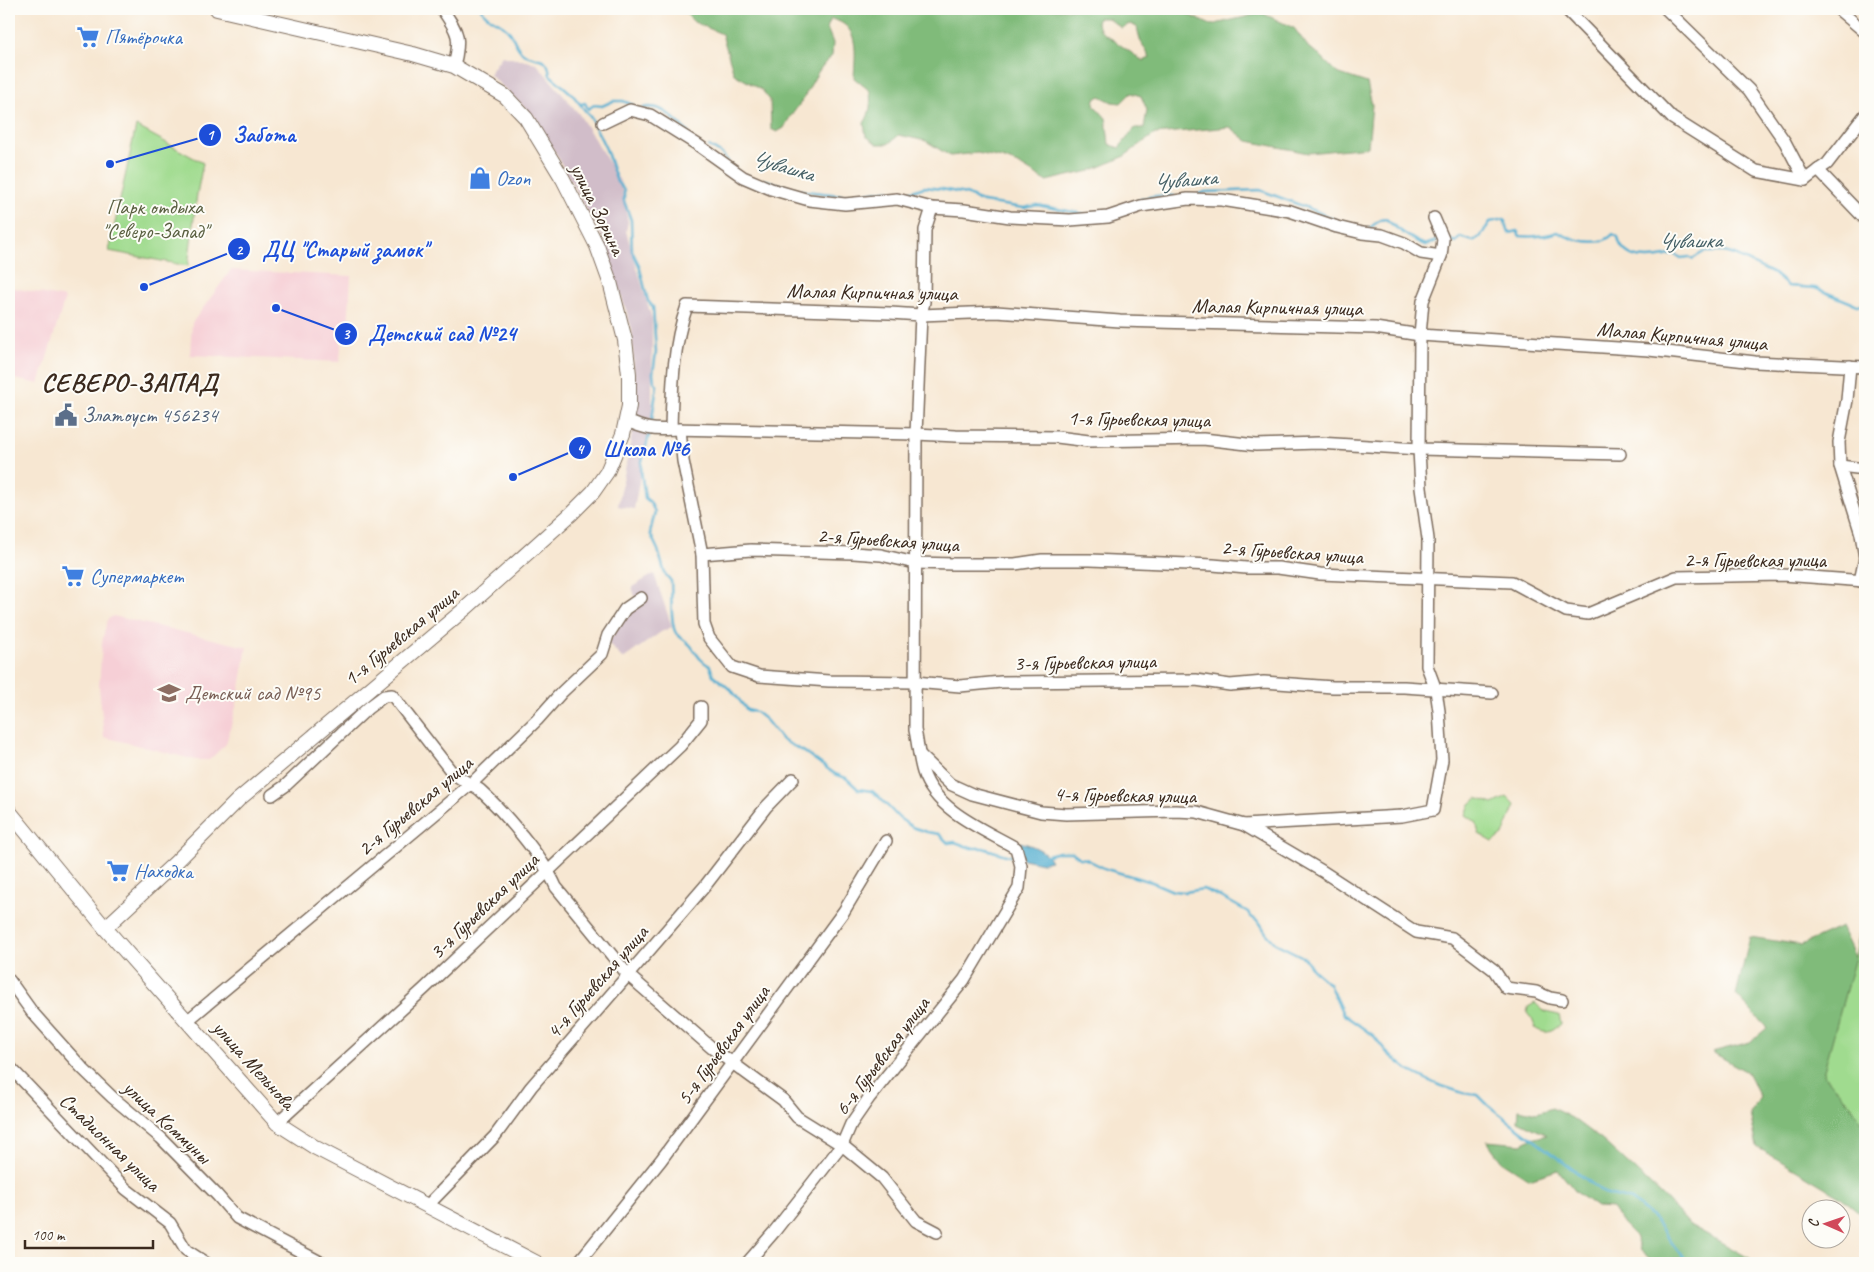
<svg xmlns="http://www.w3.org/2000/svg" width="1874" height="1272" viewBox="0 0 1874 1272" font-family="Caveat,sans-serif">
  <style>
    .built { fill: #f6cfd6 }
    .industrial { fill: #d1bdc9 }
    .green { fill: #a0db8f; stroke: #6e8256 }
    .forest { fill: #80bb7a; stroke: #5e724c; fill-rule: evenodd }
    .water { fill: #52aed0; stroke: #466c77 }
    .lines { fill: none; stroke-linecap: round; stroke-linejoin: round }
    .stream { stroke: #52aed0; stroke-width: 2.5 }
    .minor-casing { stroke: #7d6c5d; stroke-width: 14 }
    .major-casing { stroke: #7d6c5d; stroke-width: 16 }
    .minor { stroke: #fff; stroke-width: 11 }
    .major { stroke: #fff; stroke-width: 14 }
    .labels { text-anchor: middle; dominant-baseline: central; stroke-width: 4; stroke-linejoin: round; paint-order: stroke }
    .shop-label { font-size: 21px; fill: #366cbe; stroke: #fdfcf7; text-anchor: start }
    .park-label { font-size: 21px; fill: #595f40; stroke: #fdfcf7 }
    .street-label { font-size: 21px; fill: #3b2a1e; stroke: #fdfcf7 }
    .service-label { font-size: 21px; fill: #4e5e75; stroke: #fdfcf7; text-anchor: start }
    .education-label { font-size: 21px; fill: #785e54; stroke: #fdfcf7; text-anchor: start }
    .water-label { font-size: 22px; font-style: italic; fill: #445f65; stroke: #fdfcf7 }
    .district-label { font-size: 26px; font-weight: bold; letter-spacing: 1px; fill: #3b2a1e; stroke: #fdfcf7 }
    .leader { fill: none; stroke: #1d4ed8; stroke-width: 2 }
    .callout-dot { fill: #1d4ed8; stroke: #fdfcf7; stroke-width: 2 }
    .mark-label { font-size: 15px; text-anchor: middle; font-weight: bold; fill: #fff }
    .callout-label { font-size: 22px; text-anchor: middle; font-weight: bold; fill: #1d4ed8; stroke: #fdfcf7; stroke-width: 4; stroke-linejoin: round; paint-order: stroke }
  </style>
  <rect width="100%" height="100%" fill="#fdfcf7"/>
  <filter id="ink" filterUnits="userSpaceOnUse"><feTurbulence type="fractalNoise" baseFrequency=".02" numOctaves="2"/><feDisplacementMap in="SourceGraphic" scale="10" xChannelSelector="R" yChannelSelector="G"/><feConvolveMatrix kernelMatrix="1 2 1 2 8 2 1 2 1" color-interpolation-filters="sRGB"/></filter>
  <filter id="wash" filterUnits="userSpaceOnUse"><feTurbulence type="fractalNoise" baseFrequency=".0096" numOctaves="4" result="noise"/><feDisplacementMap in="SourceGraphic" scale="20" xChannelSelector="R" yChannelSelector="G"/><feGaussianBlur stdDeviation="1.12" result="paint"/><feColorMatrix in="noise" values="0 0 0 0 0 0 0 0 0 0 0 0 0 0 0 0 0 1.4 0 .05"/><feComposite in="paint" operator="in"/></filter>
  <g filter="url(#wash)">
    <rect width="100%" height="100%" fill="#f7e7d2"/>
    <g class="built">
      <path d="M231,270L351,276L348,329H342L340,362L190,355L192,323Z"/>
      <path d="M9,287L65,298L39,384L9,378Z"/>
      <path d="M113,616L247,647L238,699L226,744L209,760H196L104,737L99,687L102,643L107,620Z"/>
    </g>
    <g class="industrial">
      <path d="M502,56L536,63L579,114L620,181L628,222L626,231L652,319V411L634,509L618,506L636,413L632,329L603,239L536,118L489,74Z"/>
      <path d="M654,574L672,627L661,632L623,659L608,643L636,599L632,587Z"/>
    </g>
    <g class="green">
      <path d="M136,126L203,163L197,194L188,266L109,251Z"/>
      <path d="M1507,797L1515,805L1503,835L1493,842L1479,834L1476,822L1466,815L1470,804L1477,798L1493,804Z"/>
      <path d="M1865,903V1127L1850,1104L1823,1074L1855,957Z"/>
      <path d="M1535,1003L1545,1012L1559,1015L1561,1024C1552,1032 1547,1035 1536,1029L1532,1019L1527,1013L1528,1007Z"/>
    </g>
    <g class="forest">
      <path d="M681,9H1180L1182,12L1211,25L1262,13L1294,28L1309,48L1317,53L1337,73L1367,83L1372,105L1368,147L1308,153L1248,141L1230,127L1155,134L1123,157L1090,171L1046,181L1018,164L1002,158L977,153L950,156L926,141L899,135L888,144H877L866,136L864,123C871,113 871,102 870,91L854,78C855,54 861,25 831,19L827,28L833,43L832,56C816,69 811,88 799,105C793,113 788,119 784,128L777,132L771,129L770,100L762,90L734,74L722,34L694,22ZM1098,18H1108L1121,28L1130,24L1137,27L1140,40L1150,58L1143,61L1102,32L1097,24ZM1131,93L1141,96L1147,110L1144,128H1135L1119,148L1109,144L1106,118L1094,105L1095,99L1100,96L1112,102L1121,103Z"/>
      <path d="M1841,927L1855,957L1823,1074L1850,1104L1865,1127V1217L1841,1197L1757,1147L1750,1114L1760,1097L1747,1072L1712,1052L1750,1042L1767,1028L1736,995L1750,937L1801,945Z"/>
      <path d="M1552,1108L1572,1118L1603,1141L1662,1195L1690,1225L1758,1263H1655L1640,1250L1635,1236L1623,1224L1612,1208L1597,1207L1576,1192L1558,1170L1529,1179L1501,1161L1487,1141L1522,1144L1531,1139L1547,1135L1518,1121L1519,1109L1537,1113Z"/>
    </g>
    <path class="water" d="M1020,842C1031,845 1046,850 1051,861L1042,863L1023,859L1019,851Z"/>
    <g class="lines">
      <g class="stream">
        <path d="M481,9C490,22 499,20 508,30C514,36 515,47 523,53C536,62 548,53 550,75L572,94L591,118L606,149L617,182L624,190V201L631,220L632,251L639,265L648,301L653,307L656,352L653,373L654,381L657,385L651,426"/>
        <path d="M581,104L585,103L588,109L594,105L602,106L613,101H623L633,105"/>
        <path d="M643,108C662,103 675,120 688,132"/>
        <path d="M709,146L722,154L728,161"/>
        <path d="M765,180L796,190L849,196L886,190L896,194H904L924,187L942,189L966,194L983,202L1024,208L1037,205L1084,214"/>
        <path d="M1199,194L1205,192L1260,190L1316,211L1337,221"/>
        <path d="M1134,203C1146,195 1160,195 1174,196"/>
        <path d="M1367,230L1380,220L1386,219C1396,228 1412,240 1425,245L1439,240"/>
        <path d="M1447,239L1456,242L1460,237L1473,241L1481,236L1490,222L1504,219L1509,233L1517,231L1520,236C1532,237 1546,236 1558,232C1570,240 1602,248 1613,234L1618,237C1623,264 1654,259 1675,254L1681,258L1689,257L1692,259L1704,252H1724L1735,255L1774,274L1788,286L1815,288L1857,305L1865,304"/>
        <path d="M650,432L642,461L641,471L645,498L650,502L655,512L650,533L658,550L665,574L671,581C672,592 670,625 676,633C680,638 687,641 691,646C697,654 700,661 710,666L713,675L733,692L747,710L756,712L766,720L782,740L803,751L835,774L846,778L858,789L872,791L880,798L899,818L912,827L927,832L939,834L948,843L955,842L971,848H983L1009,856L1015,854"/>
        <path d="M1044,856L1059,852H1072L1080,858L1086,859L1106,869L1152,882L1173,891L1185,892L1203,889L1223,898L1248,912L1250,916L1260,923L1266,933L1275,943L1305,958L1313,970L1329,984L1343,1014L1374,1036L1388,1054L1408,1070L1436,1084L1463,1093L1478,1095L1489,1106L1604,1193L1632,1200L1655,1220L1687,1263"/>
      </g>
    </g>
  </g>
  <g filter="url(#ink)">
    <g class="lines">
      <defs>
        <g id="minor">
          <path d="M442,9C459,33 461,38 454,66"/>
          <path d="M1566,9L1672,118L1756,171L1805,180"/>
          <path d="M1666,9L1749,90L1785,142L1805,180L1818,170L1865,219"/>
          <path d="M1838,9L1865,32"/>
          <path d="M603,123L630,110L650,115L698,145L743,177L771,189L809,200L845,204L897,199L932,208L964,210L1010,217L1070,220L1108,217L1141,206L1188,199L1222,200L1290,211L1337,227L1362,233L1382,235L1404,243L1421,253L1441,256"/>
          <path d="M1818,170L1827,164L1865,115"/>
          <path d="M1850,366L1847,400L1839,442L1840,466L1861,534L1865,558"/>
          <path d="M627,421C643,428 654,431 671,429L916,434L956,436L1057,437L1089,441L1203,439L1256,445L1318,443L1419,449L1620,454"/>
          <path d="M671,429C672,388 673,345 687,306L890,313L921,315L996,312L1120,321L1375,328L1420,335L1649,350L1755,362L1865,367"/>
          <path d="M680,429L683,461L702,554L704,624L709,638L732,667L759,676L829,681L915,682L960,686L1001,682L1196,680L1230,685L1264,682L1333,687H1404L1492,693"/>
          <path d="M1840,466L1865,469"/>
          <path d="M702,554L751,550L853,553L881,555L915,563L954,564H1015L1042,560H1090L1213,565L1246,568H1278L1320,574L1512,582L1566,611L1588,614L1676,577L1783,575L1865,581"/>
          <path d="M1860,581L1865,558"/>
          <path d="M920,755L950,784L972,794L1041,812L1066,814L1175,811L1197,812L1244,825L1402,816L1433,810L1442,760L1439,711L1436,690L1427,666L1428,539L1421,488L1419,449L1420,335L1423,301L1441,256L1443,239L1434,218"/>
          <path d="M272,795L285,786L368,708L384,696L392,695L451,771C460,780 470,783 480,790C504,812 543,857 556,887L628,975L712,1048L783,1100L797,1117L842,1145L882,1178L916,1221L937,1232"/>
          <path d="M1244,825L1322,871L1416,932L1452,938L1494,970L1506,988L1536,992L1550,998L1562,1000"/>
          <path d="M9,980L32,1012L83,1069L112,1097L161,1138L217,1195L237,1218L322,1263"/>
          <path d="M187,1021L471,784L537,720L561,693L602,654L608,635L625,609L641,598"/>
          <path d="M9,1066L126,1189L170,1223L186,1250L206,1263"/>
          <path d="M277,1123L424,989L680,746L701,720V707"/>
          <path d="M427,1206L495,1136L531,1087L705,886L766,807L793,779"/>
          <path d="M578,1263L661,1160L844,911L886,841"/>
          <path d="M747,1263L774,1232L842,1145L851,1124L869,1098L964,980L1019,888L1021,866L1016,848C983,829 936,811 923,772C919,759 918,744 915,730L916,434L921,315L924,302L925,230L932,208"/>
        </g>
        <g id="major">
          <path d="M9,811L105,928L277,1123L316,1148L537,1263"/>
          <path d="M105,928L177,861L238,800L466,608L571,514L593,492L607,472L623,434L629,406V374L625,340L610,282L597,246L563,179L526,118L505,96L454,66L413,54L217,9"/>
        </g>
      </defs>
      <use href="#minor" class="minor-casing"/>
      <use href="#major" class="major-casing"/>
      <use href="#minor" class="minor"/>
      <use href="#major" class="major"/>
    </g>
  </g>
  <defs>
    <symbol id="supermarket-bare" viewBox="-9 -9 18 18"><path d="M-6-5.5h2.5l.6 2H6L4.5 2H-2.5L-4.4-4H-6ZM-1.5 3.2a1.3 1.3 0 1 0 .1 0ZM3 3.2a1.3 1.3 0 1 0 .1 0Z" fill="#3f7fe0" stroke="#fdfcf7" stroke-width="2.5" paint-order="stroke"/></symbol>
    <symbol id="shop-bare" viewBox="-9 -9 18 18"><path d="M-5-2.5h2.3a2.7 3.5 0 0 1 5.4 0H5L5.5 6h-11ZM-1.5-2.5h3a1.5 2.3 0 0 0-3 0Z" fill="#3f7fe0" stroke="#fdfcf7" stroke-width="2.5" paint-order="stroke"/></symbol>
    <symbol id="civic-bare" viewBox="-9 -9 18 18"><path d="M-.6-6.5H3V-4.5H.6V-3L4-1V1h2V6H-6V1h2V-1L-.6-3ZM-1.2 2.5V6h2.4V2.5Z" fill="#5c6f8a" stroke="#fdfcf7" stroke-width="2.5" paint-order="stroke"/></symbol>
    <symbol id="school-bare" viewBox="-9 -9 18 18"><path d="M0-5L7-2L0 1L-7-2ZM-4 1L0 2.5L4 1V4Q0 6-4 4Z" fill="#8d6e63" stroke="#fdfcf7" stroke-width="2.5" paint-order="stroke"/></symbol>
  </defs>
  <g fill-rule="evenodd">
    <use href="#supermarket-bare" x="72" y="21" width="32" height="32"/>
    <use href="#shop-bare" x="464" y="162" width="32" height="32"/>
    <use href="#civic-bare" x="50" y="399" width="32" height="32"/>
    <use href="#supermarket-bare" x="57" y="560" width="32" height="32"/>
    <use href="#school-bare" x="153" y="677" width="32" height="32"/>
    <use href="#supermarket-bare" x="102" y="855" width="32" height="32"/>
  </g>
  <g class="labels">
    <g class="shop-label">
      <text x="105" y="37">Пятёрочка</text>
      <text x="496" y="178">Ozon</text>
      <text x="90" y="576">Супермаркет</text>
      <text x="134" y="871">Находка</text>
    </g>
    <g class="park-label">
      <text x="155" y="207">Парк отдыха<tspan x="155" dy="24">"Северо-Запад"</tspan></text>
    </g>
    <g class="street-label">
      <text transform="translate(598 209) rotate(64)">улица Зорина</text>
      <text transform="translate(872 292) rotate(1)">Малая Кирпичная улица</text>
      <text transform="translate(1277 307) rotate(1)">Малая Кирпичная улица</text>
      <text transform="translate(1682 336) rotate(5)">Малая Кирпичная улица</text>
      <text transform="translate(1139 419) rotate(1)">1-я Гурьевская улица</text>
      <text transform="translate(888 540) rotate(4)">2-я Гурьевская улица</text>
      <text transform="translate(1292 552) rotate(4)">2-я Гурьевская улица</text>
      <text x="1755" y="560">2-я Гурьевская улица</text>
      <text transform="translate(401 636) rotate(-40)">1-я Гурьевская улица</text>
      <text transform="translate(1085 662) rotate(-1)">3-я Гурьевская улица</text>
      <text transform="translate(1125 795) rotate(1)">4-я Гурьевская улица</text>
      <text transform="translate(415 806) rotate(-40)">2-я Гурьевская улица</text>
      <text transform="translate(484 906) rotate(-44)">3-я Гурьевская улица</text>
      <text transform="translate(597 982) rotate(-49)">4-я Гурьевская улица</text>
      <text transform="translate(723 1045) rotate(-54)">5-я Гурьевская улица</text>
      <text transform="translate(882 1056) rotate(-53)">6-я Гурьевская улица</text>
      <text transform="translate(254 1065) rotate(48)">улица Мельнова</text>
      <text transform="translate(167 1122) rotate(43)">улица Коммуны</text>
      <text transform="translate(110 1142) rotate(44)">Стадионная улица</text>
    </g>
    <g class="service-label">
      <text x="82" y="415">Златоуст 456234</text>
    </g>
    <g class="education-label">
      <text x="185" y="693">Детский сад №95</text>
    </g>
    <g class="water-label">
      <text transform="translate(783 166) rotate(16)">Чувашка</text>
      <text transform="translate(1185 180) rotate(-5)">Чувашка</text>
      <text transform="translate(1690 241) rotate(-1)">Чувашка</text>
    </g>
    <g class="district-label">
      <text x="130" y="382">СЕВЕРО-ЗАПАД</text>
    </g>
  </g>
  <path class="leader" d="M110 164L210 135M144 287L239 249M276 308L346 334M513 477L580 448"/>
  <g class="callout-dot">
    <circle cx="110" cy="164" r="5"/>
    <circle cx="144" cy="287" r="5"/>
    <circle cx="276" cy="308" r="5"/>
    <circle cx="513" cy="477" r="5"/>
    <circle cx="210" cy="135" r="12"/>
    <circle cx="239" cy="249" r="12"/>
    <circle cx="346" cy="334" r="12"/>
    <circle cx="580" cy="448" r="12"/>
  </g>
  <g class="mark-label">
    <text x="210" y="140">1</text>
    <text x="239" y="255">2</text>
    <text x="346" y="339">3</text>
    <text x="580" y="454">4</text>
  </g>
  <g class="callout-label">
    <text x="264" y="142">Забота</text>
    <text x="345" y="257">ДЦ "Старый замок"</text>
    <text x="442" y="341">Детский сад №24</text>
    <text x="646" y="456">Школа №6</text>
  </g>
  <rect width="1874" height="1272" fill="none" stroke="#fdfcf7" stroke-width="30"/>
  <g transform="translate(1826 1224) rotate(272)"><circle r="24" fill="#fdfcf7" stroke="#afa8a0"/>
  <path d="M0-4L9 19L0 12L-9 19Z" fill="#d1495b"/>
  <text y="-8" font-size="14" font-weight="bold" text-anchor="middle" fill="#3b2a1e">С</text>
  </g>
  <path d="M25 1240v8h128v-8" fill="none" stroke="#3b2a1e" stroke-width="2.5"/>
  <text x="32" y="1240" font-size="15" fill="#3b2a1e" stroke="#fdfcf7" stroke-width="4" paint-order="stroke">100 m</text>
</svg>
